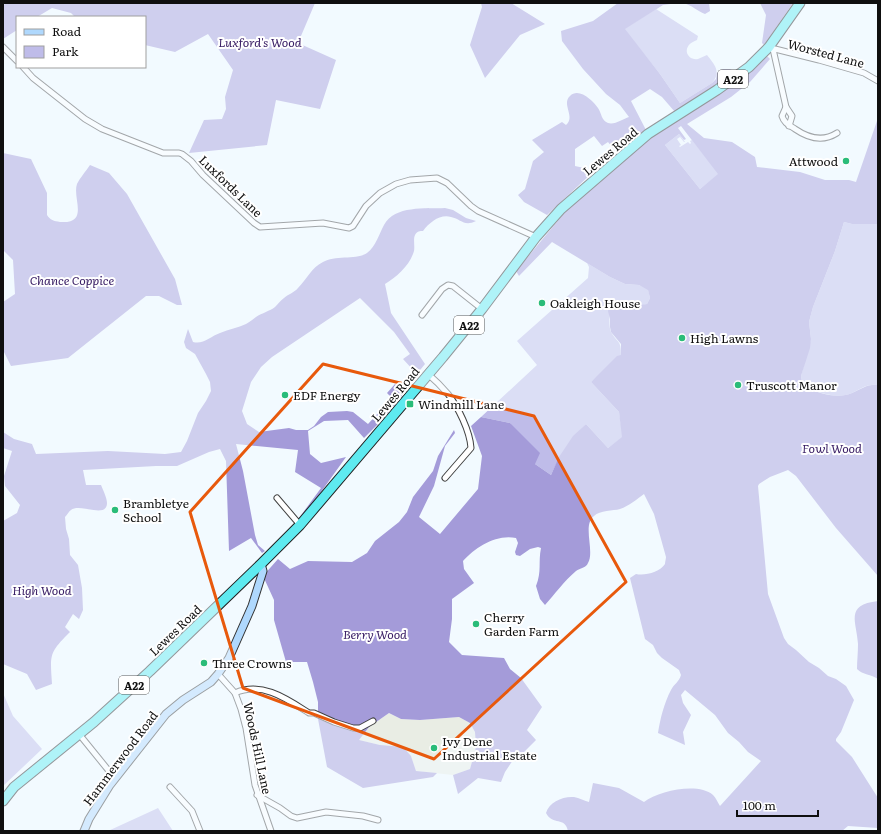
<svg xmlns="http://www.w3.org/2000/svg" width="881" height="834" viewBox="0 0 881 834" font-family="Literata,serif">
  <style>
    .industrial { fill: #e9ede4 }
    .green { fill: #bfbce9 }
    .forest { fill: #a49bd9; fill-rule: evenodd }
    .lines { fill: none; stroke-linecap: round; stroke-linejoin: round }
    .street-casing { stroke: #424242; stroke-width: 7 }
    .secondary-casing { stroke: #313131; stroke-width: 9 }
    .highway-casing { stroke: #202020; stroke-width: 11 }
    .street { stroke: #fff; stroke-width: 5 }
    .secondary { stroke: #afd8fd; stroke-width: 7 }
    .highway { stroke: #5eeaf0; stroke-width: 9 }
    .marked { fill: none; stroke: #e8590c; stroke-width: 3; stroke-linejoin: round }
    .poi-dot { fill: #2abc79; stroke: #fff; stroke-width: 1.5 }
    .labels { text-anchor: middle; dominant-baseline: central; stroke-width: 4; stroke-linejoin: round; paint-order: stroke }
    .shield { fill: #fff; stroke: #575757; stroke-width: 1 }
    .shield-label { font-size: 11px; font-weight: bold; fill: #0f0f0f }
    .park-label { font-size: 12px; font-style: italic; fill: #3b2066; stroke: #fff }
    .street-label { font-size: 12px; fill: #0f0f0f; stroke: #fff }
    .poi-label { font-size: 12px; fill: #0f0f0f; stroke: #fff; text-anchor: start }
  </style>
  <rect width="100%" height="100%" fill="#f2faff"/>
  <path class="industrial" d="M389,713L401,719L420,720L459,717L470,723L475,732L476,747L470,769L453,775L416,771L411,756L380,745L358,740L369,727Z"/>
  <g class="green">
    <path d="M656,9L698,36L697,40C680,46 687,61 698,59C701,58 704,56 707,55C714,64 722,72 712,83L680,103L660,74L624,29Z"/>
    <path d="M679,134L685,142H684L680,137L677,139L681,145L679,146L680,147L688,142L690,144L691,143L690,141L692,140L719,174L700,189L665,145Z"/>
    <path d="M844,222L852,224H878V385C866,384 861,389 852,393C837,400 817,392 803,386L801,376L811,339L809,322L813,307L835,251Z"/>
    <path d="M587,263L610,277L625,284L639,285L648,289L650,298L647,304C632,308 625,307 611,303C610,310 608,326 611,332C618,344 621,339 621,356L591,382L619,412L623,437L608,448L586,424C570,439 560,455 551,475L535,464L510,423L481,417L537,365L517,341L588,278L589,267Z"/>
    <path d="M3,693L13,716L42,749L3,786Z"/>
    <path d="M158,808L173,831H108L156,809Z"/>
  </g>
  <g class="forest">
    <path d="M7,3H315L298,43L336,60L320,109L276,100L267,145L189,153L204,120L222,119L226,109L225,97L233,70L208,34L175,52L145,45V17H75L71,13L52,8L37,17H17V30L3,39V5Z"/>
    <path d="M481,3H511L545,24L520,35L485,78L470,45L482,7Z"/>
    <path d="M618,3H678L663,5L625,29L660,74L680,103L712,83L716,79L717,73L723,69H730L735,72L675,112L662,97L650,89L631,101L646,130L616,152L608,142L602,146L594,136L575,149V166L584,168L593,172L547,215L524,202L518,195L525,189L533,161L544,152L532,140L562,122L566,125C576,117 561,104 570,96C579,87 593,101 598,108C602,114 601,120 608,123C615,125 623,119 629,117L620,105L606,94L583,69L562,41L561,31L593,21Z"/>
    <path d="M683,3H709L710,11L705,14C697,11 692,5 683,3Z"/>
    <path d="M760,3H793L764,45L762,43L766,15Z"/>
    <path d="M766,55L770,59L750,82L731,97L687,124L704,138L732,142L755,157L757,167L800,172L825,180H849L856,182L878,118V224H852L844,222L835,251L813,307L809,322L811,339L810,348L801,376L803,387C817,392 837,400 852,393C862,389 867,384 878,385V576L836,528L796,476L788,470L770,477L759,484L758,486L768,594L784,638L788,644L796,650L809,662L819,668L828,676L836,679L846,686L854,700L841,732L836,739V741L852,757L878,798V828L848,826L842,831H568C565,816 553,826 546,813C549,802 563,796 574,797C579,798 585,801 589,802L593,783L619,788L644,802C659,791 698,782 713,795C716,798 718,803 720,806L761,761L748,752L739,742L728,733L715,715L685,690L681,695L683,703L691,715L683,732L685,745L658,733C660,720 664,703 671,690C674,684 679,682 681,675L679,670L662,658L657,653L653,645L645,639L630,578L636,574C645,576 660,572 665,564C665,563 666,558 666,557L654,514L644,494C637,499 629,506 620,509C613,511 600,510 594,516C582,525 595,551 588,563C586,568 580,568 576,571C564,581 555,594 545,605L540,599L536,586C542,571 538,563 541,548L538,547L530,549L520,556L516,555L515,552L518,543L516,538C496,534 476,547 463,561L464,569L474,583L452,599V619L449,642L462,655L504,658L510,669L521,678L542,707L527,730L536,740L524,752L515,757L505,772L501,782L478,778L458,794L453,775L470,769L476,747L475,732L470,723L459,717L420,720L401,719L389,713L369,727L359,740L380,745L403,747L411,756L416,771L437,773L433,777L363,788L327,767L318,719V702L313,682L307,662H286L274,620V600L263,576L278,559L290,569L308,561L352,562L367,553L375,541L399,522L407,512L413,497L433,471L438,456L454,430L455,433L445,446L434,486L419,517L440,534L478,489L482,456L471,426L481,417L510,423L540,453L535,464L551,475L559,457L573,436L586,424L608,448L622,437L619,412L591,382L617,356L621,355V344L611,332L610,327V319L608,311L610,303L627,307L647,304L650,298L648,290L639,285L625,284L610,277L552,242L519,276L516,271L566,211L622,161L651,138L696,108ZM681,126L718,174L700,189L665,145L679,134L684,140L686,139L678,128Z"/>
    <path d="M3,153L31,159L47,193V215C50,220 54,221 60,222C90,224 72,198 77,184C80,178 86,171 90,165L109,173L127,194L175,279L182,305H177L159,296H146L68,358L11,366L3,350V302L15,294L13,260L3,250Z"/>
    <path d="M445,208L453,210L466,218L476,221C464,227 461,219 451,217C440,214 430,222 423,231C420,231 417,231 415,235C413,239 415,246 414,251C410,265 397,277 385,284L391,313L425,364L412,380L408,377L414,371L403,359L410,354L394,332L360,298L272,357L261,367L251,382L242,411L247,424L259,432L289,428L296,430H308L314,426L321,417L328,412L347,411L353,412L368,424L392,398L387,393L395,384L404,393L379,423L364,438L348,420L324,421L308,431L310,454L321,463L346,457L301,520L299,518L321,488L295,472L298,450L236,444L243,471L255,535L258,545L265,551L262,553L251,538L229,551L226,461L220,449L209,452L177,466H156L83,470L86,485H101C103,490 107,498 107,503C107,519 80,503 71,510C69,511 67,515 65,517L66,529L69,539L70,555L78,565L82,588L83,610L79,619L73,614L65,627L70,632C49,653 50,654 52,684L36,690L27,674L3,664V521L17,513L20,505L5,486L4,476L12,451L3,448V432L14,439L32,444L36,454L108,451L165,454L181,452L187,441L198,413L206,401L211,391L210,382L206,374L195,354L186,348L184,342L188,329L193,342C203,345 211,336 220,333C229,329 238,328 246,324C250,322 253,319 256,317C262,313 270,311 275,307C278,304 280,301 284,298C288,294 294,293 298,288C307,279 311,268 323,262C335,255 357,260 367,253C376,246 379,234 384,225C395,205 425,209 445,208Z"/>
    <path d="M878,601V679C871,674 863,675 857,669C857,661 858,653 858,644C857,622 844,605 878,601Z"/>
  </g>
  <g class="lines">
    <defs>
      <g id="street">
        <path d="M3,47L17,61"/>
        <path d="M771,48L819,60L864,73L878,81"/>
        <path d="M773,49L786,107L782,116C784,123 789,125 795,129C808,138 823,142 837,133"/>
        <path d="M23,67L33,78L85,119L102,129L163,153H179L182,154L191,161L203,175L254,223L260,227L323,223L349,228L353,226L366,206L380,193L396,184L410,180L437,178L447,183L471,206L478,211L536,237"/>
        <path d="M786,107L792,116L789,126"/>
        <path d="M422,315L442,289L448,285L453,286L482,309"/>
        <path d="M428,374C435,380 442,387 448,394C458,407 470,431 471,448L445,478"/>
        <path d="M277,498L300,525"/>
        <path d="M218,674L235,693L241,709L246,728L255,785L271,831"/>
        <path d="M235,693C262,681 287,699 309,713H314L334,722L353,728H360L373,721"/>
        <path d="M79,734L109,771"/>
        <path d="M110,785L109,771L120,772"/>
        <path d="M170,787L192,811L200,831"/>
        <path d="M257,795L280,808L291,816L297,818L326,812L363,816L378,820"/>
      </g>
      <path id="secondary" d="M84,831L89,819L110,785L166,714L183,700L211,682L218,674L229,658L252,606L263,571L261,564"/>
      <path id="highway" d="M3,801L14,787L94,722L150,671L261,564L300,525L443,357L482,309L536,237L561,209L648,134L717,90L749,67L769,47L800,3"/>
    </defs>
    <use href="#street" class="street-casing"/>
    <use href="#secondary" class="secondary-casing"/>
    <use href="#highway" class="highway-casing"/>
    <use href="#street" class="street"/>
    <use href="#secondary" class="secondary"/>
    <use href="#highway" class="highway"/>
  </g>
  <path d="M0 0H881V834H0ZM323,364L534,416L626,582L434,759L243,688L190,512Z" fill="#f2faff" fill-opacity=".55" fill-rule="evenodd"/>
  <path class="marked" d="M323,364L534,416L626,582L434,759L243,688L190,512Z"/>
  <g class="poi-dot">
    <circle cx="846" cy="161" r="4"/>
    <circle cx="542" cy="303" r="4"/>
    <circle cx="682" cy="338" r="4"/>
    <circle cx="738" cy="385" r="4"/>
    <circle cx="285" cy="395" r="4"/>
    <rect x="406" y="400" width="8" height="8" rx="2"/>
    <circle cx="115" cy="510" r="4"/>
    <circle cx="476" cy="624" r="4"/>
    <circle cx="204" cy="663" r="4"/>
    <circle cx="434" cy="748" r="4"/>
  </g>
  <g class="labels">
    <g class="shield">
      <rect x="718" y="70" width="30" height="18" rx="3"/>
      <rect x="454" y="316" width="30" height="18" rx="3"/>
      <rect x="119" y="676" width="30" height="18" rx="3"/>
    </g>
    <g class="shield-label">
      <text x="733" y="79">A22</text>
      <text x="469" y="325">A22</text>
      <text x="134" y="685">A22</text>
    </g>
    <g class="park-label">
      <text x="260" y="42">Luxford's Wood</text>
      <text x="72" y="280">Chance Coppice</text>
      <text x="832" y="448">Fowl Wood</text>
      <text x="42" y="590">High Wood</text>
      <text x="375" y="634">Berry Wood</text>
    </g>
    <g class="street-label">
      <text transform="translate(826 53) rotate(15)">Worsted Lane</text>
      <text transform="translate(610 151) rotate(-40)">Lewes Road</text>
      <text transform="translate(231 186) rotate(44)">Luxfords Lane</text>
      <text transform="translate(395 394) rotate(-50)">Lewes Road</text>
      <text transform="translate(175 630) rotate(-44)">Lewes Road</text>
      <text transform="translate(258 748) rotate(78)">Woods Hill Lane</text>
      <text transform="translate(120 758) rotate(-53)">Hammerwood Road</text>
    </g>
    <g class="poi-label">
      <text x="838" y="161" text-anchor="end">Attwood</text>
      <text x="550" y="303">Oakleigh House</text>
      <text x="690" y="338">High Lawns</text>
      <text x="746" y="385">Truscott Manor</text>
      <text x="293" y="395">EDF Energy</text>
      <text x="418" y="404">Windmill Lane</text>
      <text x="123" y="503">Brambletye<tspan x="123" dy="14">School</tspan></text>
      <text x="484" y="617">Cherry<tspan x="484" dy="14">Garden Farm</tspan></text>
      <text x="212" y="663">Three Crowns</text>
      <text x="442" y="741">Ivy Dene<tspan x="442" dy="14">Industrial Estate</tspan></text>
    </g>
  </g>
  <rect width="881" height="834" fill="none" stroke="#0f0f0f" stroke-width="8"/>
  <rect x="16" y="16" width="130" height="52" fill="#ffffff" stroke="#9f9f9f"/>
  <rect x="24" y="29" width="20" height="6" fill="#afd8fd" stroke="#9f9f9f"/>
  <text x="52" y="36" font-size="12" fill="#0f0f0f">Road</text>
  <rect x="24" y="46" width="20" height="12" fill="#bfbce9" stroke="#9f9f9f"/>
  <text x="52" y="56" font-size="12" fill="#0f0f0f">Park</text>
  <path d="M737 810v6h81v-6" fill="none" stroke="#0f0f0f" stroke-width="2"/>
  <text x="743" y="810" font-size="12" fill="#0f0f0f" stroke="#ffffff" stroke-width="3" paint-order="stroke">100 m</text>
</svg>
